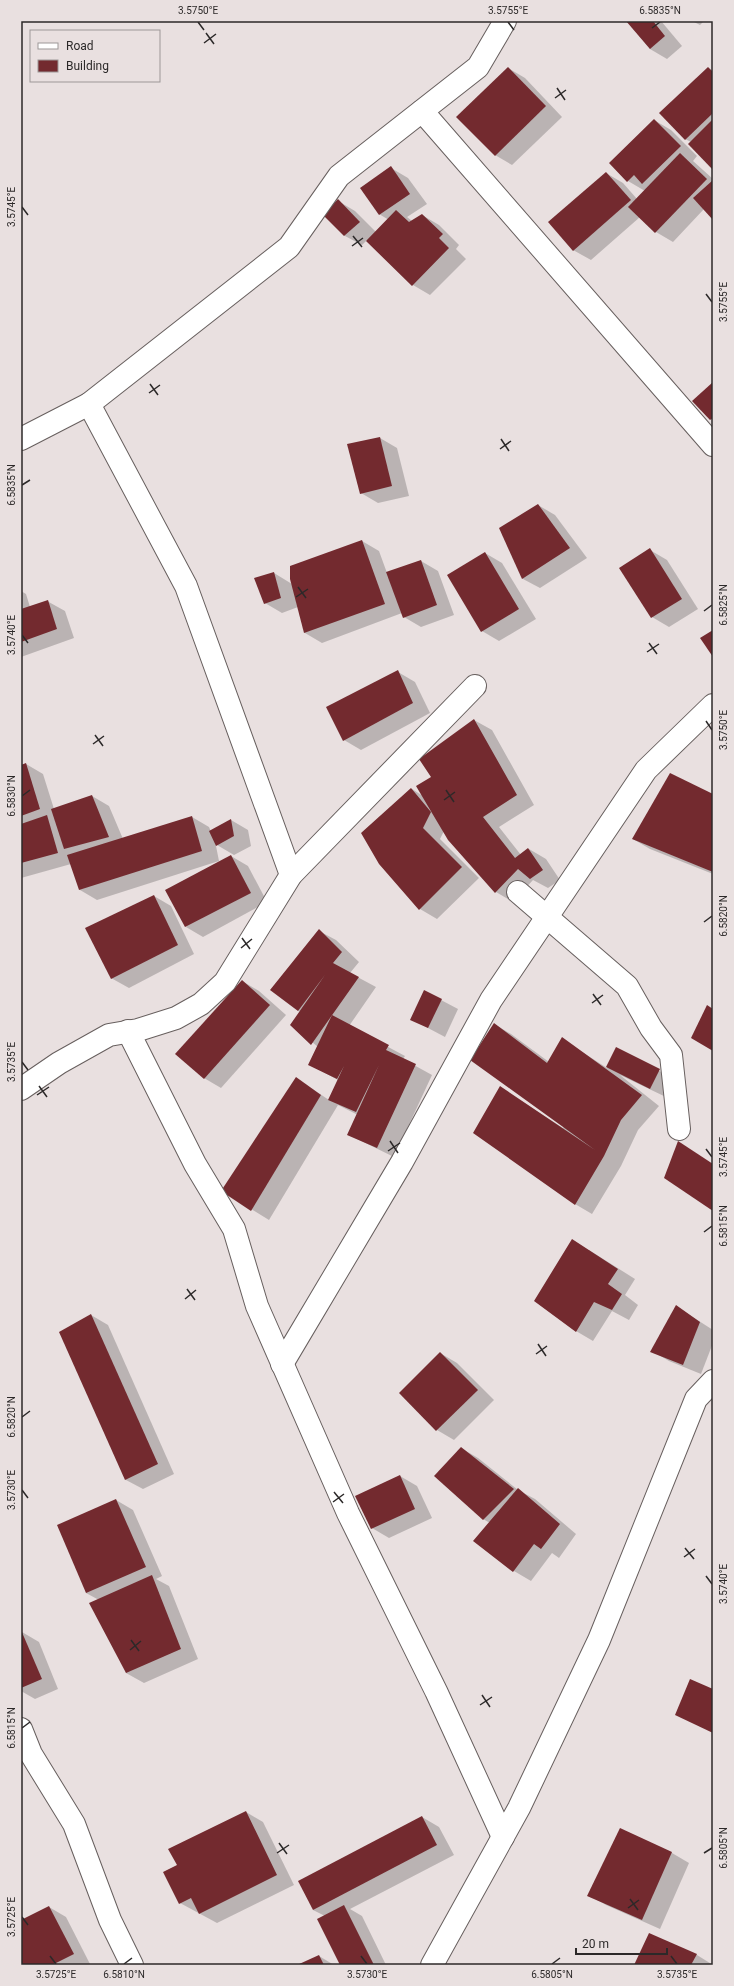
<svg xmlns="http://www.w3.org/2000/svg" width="734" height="1986" viewBox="0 0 734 1986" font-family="Roboto,sans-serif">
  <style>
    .shadow { fill: #0003 }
    .building { fill: #732a2f }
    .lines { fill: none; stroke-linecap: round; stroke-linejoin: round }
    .street-casing { stroke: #675f5e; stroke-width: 24 }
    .street { stroke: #fff; stroke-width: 22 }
    .ticks { fill: none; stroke: #2c2929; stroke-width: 1.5 }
    .neatline { fill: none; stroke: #2c2929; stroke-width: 1.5 }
    .ticks-label { font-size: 10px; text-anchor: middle; fill: #2c2929 }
  </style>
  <rect width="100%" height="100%" fill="#e9e0e0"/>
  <g class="shadow">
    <path d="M627,21H661L682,46L667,59L650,49Z"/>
    <path d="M692,21H704L700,25Z"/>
    <path d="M508,68L525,78L562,117L512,165L495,155Z"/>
    <path d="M708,68L713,71V169L691,142L685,139Z"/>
    <path d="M654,120L671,130L697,156L693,161L713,179V219L704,209L673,242L656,232L640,217L591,260L573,250L606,173L623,183L637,199L645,191L628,181Z"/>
    <path d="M391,168L408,178L427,204L407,217L412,221L422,215L439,225L459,245L456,249L466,259L430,295L413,285L367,240L362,245L345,236L324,215L338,201L355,211L376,232L389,220L379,214Z"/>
    <path d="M380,438L397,448L409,496L378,503L361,493Z"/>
    <path d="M538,505L555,515L587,558L540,588L523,579L500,529Z"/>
    <path d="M362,541L379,551L387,573L421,561L438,571L454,615L421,627L404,617L402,613L322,643L305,633L298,607L282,613L265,603L274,573L292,584Z"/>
    <path d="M650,550L667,560L698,609L669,627L652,617Z"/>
    <path d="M485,553L502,563L536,619L499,641L482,631Z"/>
    <path d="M21,591L26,594L30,607L47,601L65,611L74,638L21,657Z"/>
    <path d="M398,672L415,682L430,713L361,750L344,740Z"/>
    <path d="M474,720L492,730L534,805L499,827L521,855L529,849L546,859L560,880L548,888L533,880L513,902L496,892L444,831L440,839L479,878L437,919L420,909L379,863L412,789L423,796L432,777Z"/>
    <path d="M26,764L43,774L54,809L92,796L109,806L123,839L192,817L209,827L211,832L231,820L248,830L251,846L234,855L217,845L215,841L219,861L97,900L80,890L71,864L21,878V766Z"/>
    <path d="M713,795V874L650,849L633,839Z"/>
    <path d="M231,856L248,866L267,902L203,937L186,927Z"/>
    <path d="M154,896L171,906L194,954L129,988L111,978Z"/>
    <path d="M319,931L336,940L359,962L350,973L376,987L349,1026L405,1056L403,1059L432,1075L394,1157L349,1135L358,1115L338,1105L269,1220L222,1191L296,1078L329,1100L338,1080L309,1064L318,1047L292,1025L301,1012L298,1011Z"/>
    <path d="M242,981L259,991L286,1015L221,1088L204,1078Z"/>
    <path d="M441,1000L458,1009L445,1037L411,1019Z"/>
    <path d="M494,1024L511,1034L549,1062L562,1039L607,1068L616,1049L677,1080L668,1098L620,1075L659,1106L638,1130L621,1166L592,1214L575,1204L501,1088L563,1128L564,1126Z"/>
    <path d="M589,1250L635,1279L625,1295L638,1305L629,1320L612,1311L593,1341L576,1331L535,1301Z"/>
    <path d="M677,1307L713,1330V1343L701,1374L669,1361L652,1351Z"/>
    <path d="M91,1315L108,1325L174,1474L143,1489L126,1480Z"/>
    <path d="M440,1353L457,1363L494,1400L454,1440L437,1430L400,1393Z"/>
    <path d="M461,1448L478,1458L518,1490L535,1499L576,1534L559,1558L552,1553L531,1581L514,1571L475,1541L490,1523L483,1519Z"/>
    <path d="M400,1476L417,1486L432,1518L389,1538L372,1528Z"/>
    <path d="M116,1500L133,1510L162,1576L156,1579L169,1586L198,1659L144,1683L126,1673L99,1600L86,1593Z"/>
    <path d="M22,1632L39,1642L58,1689L35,1699L21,1691Z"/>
    <path d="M246,1812L263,1822L294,1885L217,1923L180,1903L178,1865Z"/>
    <path d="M422,1817L439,1827L454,1855L350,1909L362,1916L386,1965H341L325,1916L313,1910Z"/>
    <path d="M620,1830L672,1853L689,1863L660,1929L606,1905L589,1895Z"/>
    <path d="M49,1907L66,1917L90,1964L21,1965V1921Z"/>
    <path d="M649,1935L697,1955L713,1965H635Z"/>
    <path d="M319,1956L334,1965H300Z"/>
  </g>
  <g class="building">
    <path d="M626,21H653L665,36L650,49Z"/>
    <path d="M508,67L546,106L495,156L456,117Z"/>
    <path d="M708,67L713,72V113L685,140L659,113Z"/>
    <path d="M654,119L681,146L642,184L634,175L627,182L609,163Z"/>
    <path d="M713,119V170L688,144Z"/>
    <path d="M680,153L707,179L655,233L628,207Z"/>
    <path d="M391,166L410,194L379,215L360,188Z"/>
    <path d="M606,172L631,200L573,251L548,222Z"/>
    <path d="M713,180V220L693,198Z"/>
    <path d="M338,199L360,222L344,236L323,215Z"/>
    <path d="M396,210L409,222L422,214L443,234L439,238L449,248L412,286L366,241Z"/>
    <path d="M713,382V418L710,420L692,401Z"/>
    <path d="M380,437L392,486L360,494L347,444Z"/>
    <path d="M538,504L570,548L522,579L499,528Z"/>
    <path d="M362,540L385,604L304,633L290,579V566Z"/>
    <path d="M650,548L682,599L651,618L619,568Z"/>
    <path d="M485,552L519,609L481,632L447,575Z"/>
    <path d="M421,560L437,605L403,618L386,572Z"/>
    <path d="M274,572L281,598L264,604L254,578Z"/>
    <path d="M48,600L57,629L21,642V609Z"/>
    <path d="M713,630V657L700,638Z"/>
    <path d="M398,670L413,703L343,741L326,707Z"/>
    <path d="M474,719L517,795L483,817L515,858L528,848L543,870L530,879L518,869L495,893L448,840L416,786L431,777L419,759Z"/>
    <path d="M26,763L40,809L21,816V765Z"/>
    <path d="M670,773L713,794V872L632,839Z"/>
    <path d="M411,788L431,812L423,828L462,867L419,910L379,864L361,833Z"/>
    <path d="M92,795L109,837L64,849L51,809Z"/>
    <path d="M47,815L58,853L21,863V824Z"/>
    <path d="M192,816L202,851L79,890L67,855Z"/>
    <path d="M231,819L234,836L216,846L209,831Z"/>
    <path d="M231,855L251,893L185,927L165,890Z"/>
    <path d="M154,895L178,945L111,979L85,928Z"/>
    <path d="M319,929L342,952L333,963L359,977L311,1045L290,1025L325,975L298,1011L270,990Z"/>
    <path d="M242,980L270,1005L204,1079L175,1054Z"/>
    <path d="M424,990L442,999L428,1028L410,1020Z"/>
    <path d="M707,1005L713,1009V1051L691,1038Z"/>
    <path d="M332,1015L389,1045L386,1050L416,1064L377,1148L347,1135L379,1065L356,1112L328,1100L344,1066L337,1079L308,1065Z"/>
    <path d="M494,1023L547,1063L562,1037L642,1095L621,1120L604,1156L575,1205L473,1133L500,1086L595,1150L470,1060Z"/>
    <path d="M616,1047L660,1069L650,1089L606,1067Z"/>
    <path d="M296,1077L321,1095L251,1211L221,1191Z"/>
    <path d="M678,1141L713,1164V1211L664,1178Z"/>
    <path d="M572,1239L618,1269L608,1284L622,1294L612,1310L594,1302L576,1332L534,1301Z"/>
    <path d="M676,1305L700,1322L683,1365L650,1352Z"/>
    <path d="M91,1314L158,1464L125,1480L59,1332Z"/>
    <path d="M440,1352L478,1390L436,1431L399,1393Z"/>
    <path d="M461,1447L514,1489L483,1520L434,1476Z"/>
    <path d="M400,1475L415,1509L371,1529L355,1496Z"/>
    <path d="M518,1488L560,1524L541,1549L534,1544L513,1572L473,1541Z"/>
    <path d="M116,1499L146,1567L86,1593L57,1525Z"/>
    <path d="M152,1575L181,1649L126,1673L89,1603Z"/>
    <path d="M21,1630L42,1679L21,1688Z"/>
    <path d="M690,1679L713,1689V1733L675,1715Z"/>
    <path d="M246,1811L277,1875L199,1914L191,1898L179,1904L163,1872L177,1865L168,1849Z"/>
    <path d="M422,1816L437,1845L313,1910L298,1881Z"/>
    <path d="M620,1828L672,1852L642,1920L587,1896Z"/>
    <path d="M344,1905L374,1965H340L317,1919Z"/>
    <path d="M49,1906L74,1954L52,1965H21V1920Z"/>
    <path d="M649,1933L697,1954L691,1965H634Z"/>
    <path d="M319,1955L324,1965H297Z"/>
  </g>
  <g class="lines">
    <defs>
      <g id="street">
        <path d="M422,111L713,445"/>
        <path d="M89,404L289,247L339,176L478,67L505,21"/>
        <path d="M21,439L89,404L186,586L291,875"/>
        <path d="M518,892L627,986L651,1028L671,1055L679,1129"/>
        <path d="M128,1031L195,1164L234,1229L257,1306L348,1513L436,1691L503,1837"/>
        <path d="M21,1089L59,1063L109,1035L138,1030L176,1018L201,1004L225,982L291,875L475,686"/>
        <path d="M282,1364L402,1162L491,1000L646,770L713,705"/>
        <path d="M21,1729L31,1754L74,1824L110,1920L132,1965"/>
        <path d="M432,1965L519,1808L599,1640L696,1399L713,1381"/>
      </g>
    </defs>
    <use href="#street" class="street-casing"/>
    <use href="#street" class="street"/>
  </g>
  <path class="ticks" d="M198,22L204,30M508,22L514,30M652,28L660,22M206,33L214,44M204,43L216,34M557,88L565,100M555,98L566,90M22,207L28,215M353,236L362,247M352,246L363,238M706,294L712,302M150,384L158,395M149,393L160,385M501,439L509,451M500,449L511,441M22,485L30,480M298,587L306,598M296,597L308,589M704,611L712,605M22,635L28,643M649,643L657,654M647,652L659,644M706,721L712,730M95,735L103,746M93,744L104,736M446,790L454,802M22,796L30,790M444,800L455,792M704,922L712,916M242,938L250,949M241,948L252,939M593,994L601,1005M592,1003L603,995M22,1062L28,1070M39,1086L47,1097M37,1095L49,1087M390,1141L398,1153M706,1149L712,1157M388,1151L400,1143M704,1232L712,1226M187,1289L195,1300M185,1299L196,1290M538,1344L546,1356M536,1354L547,1346M22,1417L30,1411M22,1490L28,1498M334,1492L343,1503M333,1502L344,1494M685,1548L694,1559M684,1557L695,1549M706,1576L712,1584M131,1640L139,1651M130,1650L141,1641M482,1695L490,1707M480,1705L492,1697M22,1728L30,1722M279,1843L287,1854M277,1853L289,1845M704,1853L712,1848M630,1899L638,1910M628,1908L639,1900M22,1917L28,1925M50,1956L56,1964M361,1956L367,1964M671,1956L677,1964M124,1964L132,1958M552,1964L560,1958"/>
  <rect width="734" height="1986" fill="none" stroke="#e9e0e0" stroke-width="44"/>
  <rect x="30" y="30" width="130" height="52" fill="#e9e0e0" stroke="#9d9797"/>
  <rect x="38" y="43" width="20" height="6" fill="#ffffff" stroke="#9d9797"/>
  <text x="66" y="50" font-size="12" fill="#2c2929">Road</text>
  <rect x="38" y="60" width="20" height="12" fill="#732a2f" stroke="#9d9797"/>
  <text x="66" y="70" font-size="12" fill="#2c2929">Building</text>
  <path d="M576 1948v6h91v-6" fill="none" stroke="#2c2929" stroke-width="2"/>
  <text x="582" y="1948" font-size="12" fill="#2c2929" stroke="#e9e0e0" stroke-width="3" paint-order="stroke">20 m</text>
  <rect x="22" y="22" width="690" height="1942" class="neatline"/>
  <g class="ticks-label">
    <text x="198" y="14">3.5750°E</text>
    <text x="508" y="14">3.5755°E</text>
    <text x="660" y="14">6.5835°N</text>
    <text transform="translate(11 207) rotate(-90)" y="4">3.5745°E</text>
    <text transform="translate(723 302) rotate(-90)" y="4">3.5755°E</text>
    <text transform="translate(11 485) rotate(-90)" y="4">6.5835°N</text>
    <text transform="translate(723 605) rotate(-90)" y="4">6.5825°N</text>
    <text transform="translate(11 635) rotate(-90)" y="4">3.5740°E</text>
    <text transform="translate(723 730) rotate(-90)" y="4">3.5750°E</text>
    <text transform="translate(11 796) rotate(-90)" y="4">6.5830°N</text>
    <text transform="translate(723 916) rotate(-90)" y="4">6.5820°N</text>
    <text transform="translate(11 1062) rotate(-90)" y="4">3.5735°E</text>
    <text transform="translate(723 1157) rotate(-90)" y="4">3.5745°E</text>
    <text transform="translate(723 1226) rotate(-90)" y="4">6.5815°N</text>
    <text transform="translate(11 1417) rotate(-90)" y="4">6.5820°N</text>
    <text transform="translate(11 1490) rotate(-90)" y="4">3.5730°E</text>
    <text transform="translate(723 1584) rotate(-90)" y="4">3.5740°E</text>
    <text transform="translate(11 1728) rotate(-90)" y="4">6.5815°N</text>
    <text transform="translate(723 1848) rotate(-90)" y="4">6.5805°N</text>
    <text transform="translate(11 1917) rotate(-90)" y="4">3.5725°E</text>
    <text x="56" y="1978">3.5725°E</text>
    <text x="124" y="1978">6.5810°N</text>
    <text x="367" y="1978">3.5730°E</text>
    <text x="552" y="1978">6.5805°N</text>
    <text x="677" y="1978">3.5735°E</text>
  </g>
</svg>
